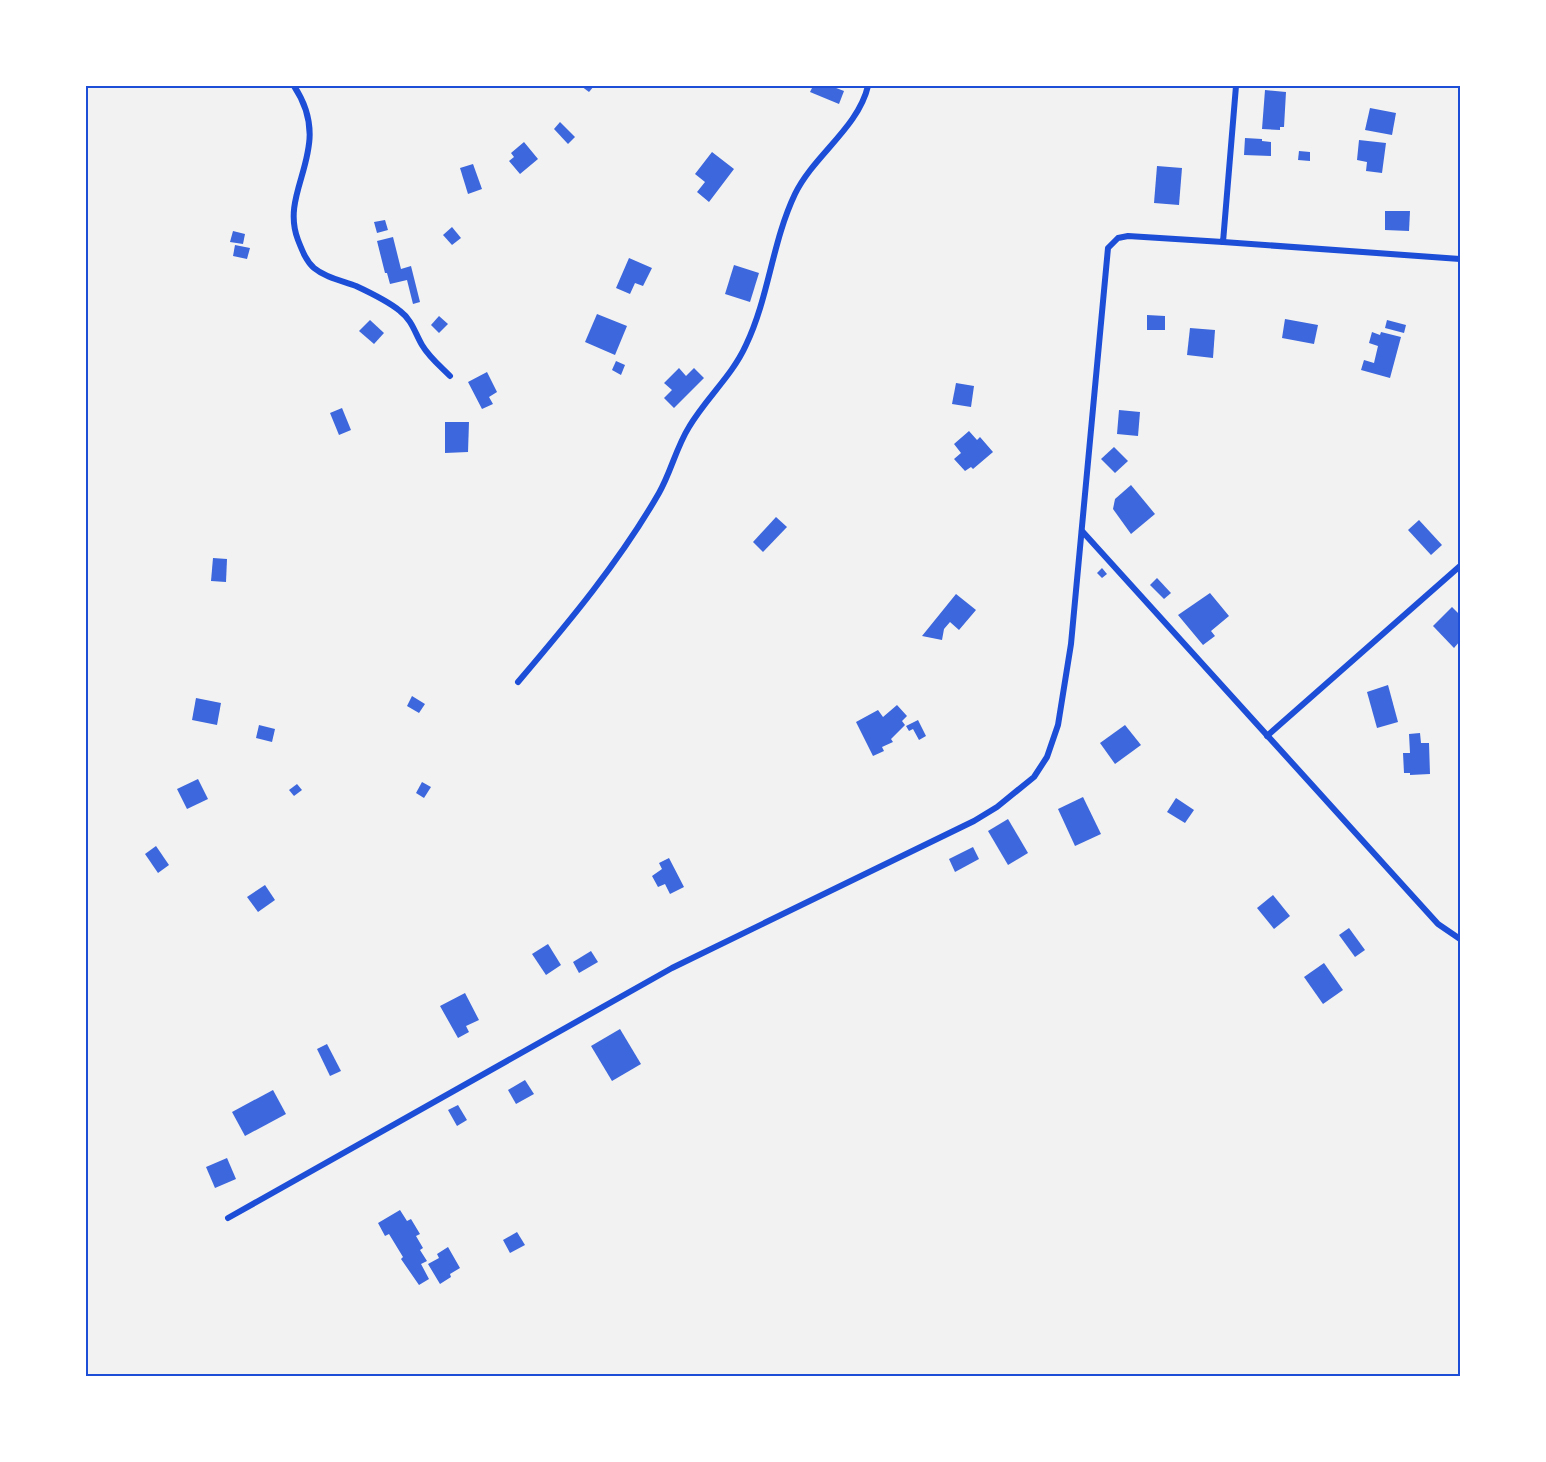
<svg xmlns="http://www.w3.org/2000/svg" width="1546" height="1462" viewBox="0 0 1546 1462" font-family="Roboto,sans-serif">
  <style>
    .building { fill: #3d67dc }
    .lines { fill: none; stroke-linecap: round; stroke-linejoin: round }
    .minor { stroke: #1d4ed8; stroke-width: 6 }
    .neatline { fill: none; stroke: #1d4ed8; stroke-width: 2 }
  </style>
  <rect width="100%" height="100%" fill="#f2f2f2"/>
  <g class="building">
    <path d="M581,86H594L589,92Z"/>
    <path d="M813,86H831L844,91L839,104L810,92Z"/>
    <path d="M1265,90L1286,92L1284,127H1280V130L1262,129Z"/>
    <path d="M1370,108L1396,113L1392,135L1365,130Z"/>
    <path d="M560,122L575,137L568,144L554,129Z"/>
    <path d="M1245,138L1262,139V141L1271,142V156L1244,155Z"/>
    <path d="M1359,140L1386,143L1382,173L1366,171L1367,162L1357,160Z"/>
    <path d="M524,142L538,159L520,174L509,161L514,157L511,153Z"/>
    <path d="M1299,151L1310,152V161L1298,160Z"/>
    <path d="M712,152L734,169L709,202L697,192L705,182L695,174Z"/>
    <path d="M473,164L482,189L468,194L460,168Z"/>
    <path d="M1157,166L1182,168L1179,205L1154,203Z"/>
    <path d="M1385,211H1410L1409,231L1385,230Z"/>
    <path d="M385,220L388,230L377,233L374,222Z"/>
    <path d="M452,227L461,238L452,245L443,235Z"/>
    <path d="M233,231L245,234L243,244L230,242Z"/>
    <path d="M393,237L401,269L411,266L420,302L413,304L407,280L390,284L387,273H385L377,241Z"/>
    <path d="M235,245L250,248L247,259L233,256Z"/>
    <path d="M629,258L652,268L643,286L635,283L630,294L616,288Z"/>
    <path d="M734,265L759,273L750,302L725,294Z"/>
    <path d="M597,314L627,326L615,355L585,342Z"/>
    <path d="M1147,315L1165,316V330H1147Z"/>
    <path d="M439,316L448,324L439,333L431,325Z"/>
    <path d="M1285,319L1318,325L1314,344L1282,338Z"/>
    <path d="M370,320L384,333L374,344L359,331Z"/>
    <path d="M1387,320L1406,325L1404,333L1385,328Z"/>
    <path d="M1190,328L1215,330L1213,358L1187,355Z"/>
    <path d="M1372,332L1380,335L1381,332L1401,337L1390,378L1361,370L1364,360L1374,363L1378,346L1369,343Z"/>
    <path d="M616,361L625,365L621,375L612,370Z"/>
    <path d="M679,368L686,376L694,368L704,378L674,408L664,398L672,390L664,383Z"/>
    <path d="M487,372L497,392L489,397L493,404L482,409L468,382Z"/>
    <path d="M956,383L974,386L971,407L952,404Z"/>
    <path d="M342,408L351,430L339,435L330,413Z"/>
    <path d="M1119,410L1140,412L1138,436L1117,434Z"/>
    <path d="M445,422H469L468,452L445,453Z"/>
    <path d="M969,431L977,440L980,437L993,452L973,469L971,467L965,471L954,459L961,453L954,444Z"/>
    <path d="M1114,447L1128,461L1115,473L1101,459Z"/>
    <path d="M1131,485L1155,514L1131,534L1113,509L1115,499Z"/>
    <path d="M776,517L787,527L763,552L753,542Z"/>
    <path d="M1419,520L1442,545L1431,555L1408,530Z"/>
    <path d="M213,558L227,559L226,582L211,581Z"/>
    <path d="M1102,568L1107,574L1102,578L1097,573Z"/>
    <path d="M1157,578L1171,593L1164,599L1150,585Z"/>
    <path d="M1210,593L1229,616L1211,631L1215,636L1203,645L1178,615Z"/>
    <path d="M956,594L976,610L959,630L950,622L944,629L942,640L922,636Z"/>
    <path d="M1452,607L1460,615V641L1454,648L1433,626Z"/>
    <path d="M1388,685L1398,722L1377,728L1367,692Z"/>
    <path d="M412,696L425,704L419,713L407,706Z"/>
    <path d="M196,698L221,703L217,725L192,720Z"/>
    <path d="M897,705L907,716L902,721L905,725L891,739L893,742L882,747L884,751L873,756L856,722L878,710L883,717Z"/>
    <path d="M918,720L926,736L919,740L913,729L909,731L906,726Z"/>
    <path d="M259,725L275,729L272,742L256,738Z"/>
    <path d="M1125,725L1141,745L1115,764L1100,743Z"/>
    <path d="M1420,733L1421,743H1429L1430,774L1410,775V773H1404L1403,753H1410L1409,734Z"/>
    <path d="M198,779L208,799L187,809L177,789Z"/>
    <path d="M422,782L431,787L424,798L416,793Z"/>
    <path d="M297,784L302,790L294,796L289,790Z"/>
    <path d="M1083,797L1101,834L1075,846L1058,809Z"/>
    <path d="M1176,798L1194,810L1185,823L1167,812Z"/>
    <path d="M1008,819L1028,853L1008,865L988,831Z"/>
    <path d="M156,846L169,865L158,873L145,854Z"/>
    <path d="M973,847L979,859L955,872L949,859Z"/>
    <path d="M669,858L684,887L670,894L665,884L658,887L652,876L662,869L659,863Z"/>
    <path d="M265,885L275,900L258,912L247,897Z"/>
    <path d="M1273,895L1290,916L1274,929L1257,908Z"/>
    <path d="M1349,928L1365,950L1355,957L1339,935Z"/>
    <path d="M548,944L561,965L546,975L532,954Z"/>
    <path d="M591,951L598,962L579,973L573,962Z"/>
    <path d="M1324,963L1343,990L1323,1004L1304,977Z"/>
    <path d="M465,993L479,1020L466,1026L469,1032L458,1038L440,1006Z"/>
    <path d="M620,1029L641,1064L612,1081L591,1046Z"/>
    <path d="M327,1044L341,1071L330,1076L317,1049Z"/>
    <path d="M525,1080L534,1094L516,1104L508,1090Z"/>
    <path d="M273,1090L286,1114L245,1136L232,1112Z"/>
    <path d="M458,1105L467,1120L457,1126L448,1110Z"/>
    <path d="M227,1158L236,1179L215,1188L206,1167Z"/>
    <path d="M400,1210L407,1221L411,1219L420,1234L416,1236L423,1248L420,1250L427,1261L421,1264L429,1279L419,1285L401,1259L403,1257L389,1234L385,1236L378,1223Z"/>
    <path d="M517,1232L525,1245L510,1253L503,1240Z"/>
    <path d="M448,1247L460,1268L450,1274L451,1277L440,1284L428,1264L439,1258L437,1254Z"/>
  </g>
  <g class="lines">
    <g class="minor">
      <path d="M294,86C336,149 278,189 298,240C302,250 306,261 314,268C326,278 343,281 356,286C371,293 388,301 400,311C412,320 415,333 422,345C429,357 440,366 450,376"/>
      <path d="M1223,242L1460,259"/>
      <path d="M1082,531L1438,924L1460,939"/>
      <path d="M518,682C569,622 620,561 659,493C671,472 676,448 689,427C706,398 732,376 746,345C769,297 772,242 795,194C814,155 858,128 868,86"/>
      <path d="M1267,736L1460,566"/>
      <path d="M228,1218L672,968L974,821L997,807L1034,777L1047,757L1058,725L1071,644L1108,248L1118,238L1128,236L1223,242L1236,86"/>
    </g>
  </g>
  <rect width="1546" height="1462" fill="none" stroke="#ffffff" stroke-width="174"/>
  <rect x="87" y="87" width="1372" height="1288" class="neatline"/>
</svg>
